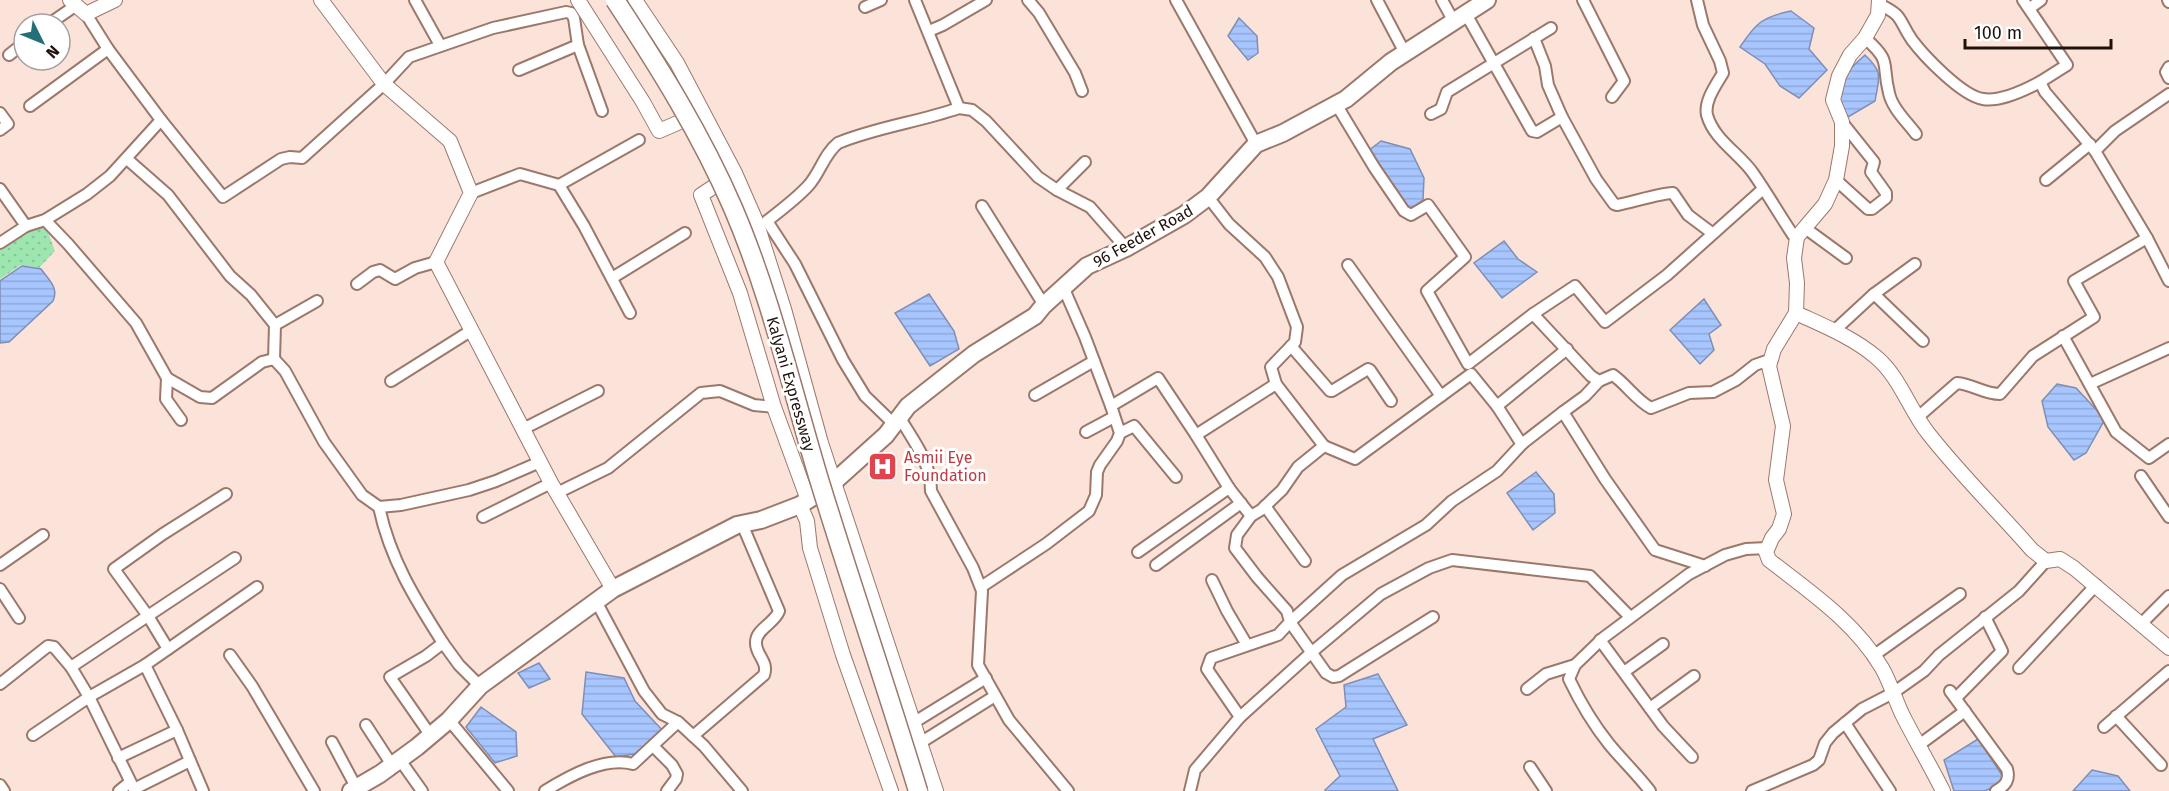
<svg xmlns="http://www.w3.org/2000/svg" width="2169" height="791" viewBox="0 0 2169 791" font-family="'Fira Sans',sans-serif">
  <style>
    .park { fill: url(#park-dots) }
    .water { fill: url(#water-rules); stroke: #7e8fb6; stroke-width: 1.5 }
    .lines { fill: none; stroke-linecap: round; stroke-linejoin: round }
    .minor-casing { stroke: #9c786b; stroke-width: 14 }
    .tertiary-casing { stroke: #9c786b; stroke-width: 16 }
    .primary-casing { stroke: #9c786b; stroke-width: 20 }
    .minor { stroke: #fff; stroke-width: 10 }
    .tertiary { stroke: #fff; stroke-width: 14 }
    .primary { stroke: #fff; stroke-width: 16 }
    .trunk-bridge-casing { stroke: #9c786b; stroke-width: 21; stroke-linecap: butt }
    .trunk-bridge { stroke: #fff; stroke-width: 18 }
    .labels { text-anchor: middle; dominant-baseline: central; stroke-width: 6; stroke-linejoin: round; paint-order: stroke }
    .street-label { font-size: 16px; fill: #1f120d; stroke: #fff }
    .health-label { font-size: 16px; fill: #be3a42; stroke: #fff; text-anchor: start }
  </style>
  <defs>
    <pattern id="park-dots" width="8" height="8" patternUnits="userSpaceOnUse" patternTransform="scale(1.5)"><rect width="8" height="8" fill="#9de6b0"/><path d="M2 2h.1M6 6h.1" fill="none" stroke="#87c496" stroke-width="1.8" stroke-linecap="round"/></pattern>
    <pattern id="water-rules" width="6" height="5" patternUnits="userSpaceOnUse" patternTransform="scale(1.5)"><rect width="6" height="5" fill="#a7c5ff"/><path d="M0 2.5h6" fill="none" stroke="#8fa8d9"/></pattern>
  </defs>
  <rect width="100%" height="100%" fill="#fbe3da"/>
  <path class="park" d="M44,222L55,251L39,268L21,265L0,279V245Z"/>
  <g class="water">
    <path d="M1791,11L1814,28L1809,49L1827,70L1799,98L1780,86L1765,64L1740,47C1756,23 1762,17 1791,11Z"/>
    <path d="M1239,18L1257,36L1258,53L1248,60L1228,36Z"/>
    <path d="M1865,55C1884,73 1879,77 1875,101L1848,117C1825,91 1845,73 1865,55Z"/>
    <path d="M1381,141L1410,149L1424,178L1423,200L1411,209L1402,206L1363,155Z"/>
    <path d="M1504,241L1518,259L1537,272L1502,298L1474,263Z"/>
    <path d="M22,266L41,269C49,280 59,288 53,301L9,342L0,343V281Z"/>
    <path d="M929,294L954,331L959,349L930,366L895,313Z"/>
    <path d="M1704,299L1721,325L1709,334L1714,350L1700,364L1670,330Z"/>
    <path d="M2057,384L2076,388L2105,419L2086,453L2074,460L2048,427L2042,401Z"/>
    <path d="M1536,472L1554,494L1555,513L1533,530L1507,493Z"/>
    <path d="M539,663L550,679L529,688L518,673Z"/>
    <path d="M586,672L624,678L635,701L665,733L647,752L616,757L582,714Z"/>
    <path d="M1378,674L1407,725L1373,739L1398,791H1326L1325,790L1340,776L1316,729L1346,707L1344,685Z"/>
    <path d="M481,707L516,732L517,756L495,763L466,727Z"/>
    <path d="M1978,739L2006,781L1985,791H1954L1944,760Z"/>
    <path d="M2092,770L2118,776L2130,791H2073Z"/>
  </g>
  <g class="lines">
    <defs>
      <g id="minor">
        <path d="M415,0L440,45"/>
        <path d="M915,0L959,108L972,110L986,121L1038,177L1057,190L1090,207L1126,248"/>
        <path d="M1028,0L1039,13L1075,73L1082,91"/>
        <path d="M1176,0L1256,144"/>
        <path d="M1377,0L1405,53"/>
        <path d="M1442,0L1454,22"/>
        <path d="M1583,0L1624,81L1612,97"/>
        <path d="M1697,0L1703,25L1720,61L1723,73C1716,85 1704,101 1707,115C1714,140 1739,153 1753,173C1767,193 1779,214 1793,235L1797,237"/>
        <path d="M2023,0L2067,65L2040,82"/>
        <path d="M2168,0L2169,2"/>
        <path d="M1879,4C1905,17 1897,18 1912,40C1924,56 1962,96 1983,99C2000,102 2025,90 2040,82L2045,92L2095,151L2147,238L2169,281"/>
        <path d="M865,7L881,0"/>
        <path d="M2030,8L2041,0"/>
        <path d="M1466,14L1532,131L1537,132L1562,117"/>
        <path d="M49,24L75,6"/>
        <path d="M929,31L943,25L986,0"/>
        <path d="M1534,38L1545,66L1548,85L1562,117L1596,179L1614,204L1617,205C1630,203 1664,192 1673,193L1688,215L1712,233"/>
        <path d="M1865,38C1893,63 1881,62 1889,93C1892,108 1907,122 1916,134"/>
        <path d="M9,55L24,43"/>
        <path d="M2169,67L2166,72L2169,78"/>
        <path d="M519,70L578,45"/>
        <path d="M1336,104L1374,167L1404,211L1411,215L1428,205L1465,257L1427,291L1468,364L1533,314L1591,376L1599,381L1613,375C1627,385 1636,400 1651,408L1689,393L1713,392L1736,380L1755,365L1772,359"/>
        <path d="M30,106L108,49"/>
        <path d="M0,113L8,124L0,130"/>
        <path d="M1431,114L1441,109L1447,92L1551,28"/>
        <path d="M161,120L223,197L281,159L290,157L302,158L384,84L409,57L493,28L566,12L571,13L574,18L578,45L602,111"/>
        <path d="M2095,151L2115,131L2169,94"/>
        <path d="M127,159L168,195L230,276L251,295L275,325"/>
        <path d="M1836,180L1868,209H1872L1886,198V193L1871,172L1874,162L1842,122"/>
        <path d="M2046,180L2090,144"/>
        <path d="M559,185L639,140"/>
        <path d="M0,189L26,226"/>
        <path d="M1057,190L1085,162"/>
        <path d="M471,193L520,174L559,185L584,226L630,313"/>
        <path d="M1208,197L1229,224L1265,257L1278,277L1297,327L1295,342L1271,367L1276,384L1324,446"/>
        <path d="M982,206L1044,305"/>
        <path d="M45,220L68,244L136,323L167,378L166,399L181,420"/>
        <path d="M1805,228L1846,258"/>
        <path d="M0,243L26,226L45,220L87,194L110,176L161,120L108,49L86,14"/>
        <path d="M1348,265L1441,396"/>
        <path d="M612,278L685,233"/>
        <path d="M357,284L373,272L380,270L395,279L415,268L436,262"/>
        <path d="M1874,294L1923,341"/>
        <path d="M1533,314L1575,286L1605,322L1667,275L1763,189"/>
        <path d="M1835,330L1874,294L1915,264"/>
        <path d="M2063,336L2116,432L2149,458L2169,444"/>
        <path d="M1291,346L1330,391H1332L1368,369L1370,370L1391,401"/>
        <path d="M274,359L275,325L317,301"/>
        <path d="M167,378L200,397L212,398L262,362L274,359L285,371L324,442L362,495L379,507L401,505L469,490L496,481L540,462"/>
        <path d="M391,381L472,330"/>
        <path d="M2090,384L2169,348"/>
        <path d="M1035,395L1094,361"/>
        <path d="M1111,406L1158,378L1196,435"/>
        <path d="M1497,406L1519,440L1523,443L1563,412L1605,479L1655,550L1705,566"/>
        <path d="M1563,412L1585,396L1599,381"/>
        <path d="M1918,417L1957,383C1972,384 1984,394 2000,394L2033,356L2094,317L2074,281L2147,238"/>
        <path d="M900,418C914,442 931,462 931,491L973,568L982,591L978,665L1009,720L1068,791"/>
        <path d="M895,425L865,396L843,360L795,264L767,221C781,210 796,199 808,186C820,173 824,154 838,143C877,127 919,122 959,108"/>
        <path d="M523,429L598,391"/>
        <path d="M1086,432L1114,417"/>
        <path d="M1120,433L1134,426L1176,477"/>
        <path d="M2141,476L2169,517"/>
        <path d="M557,493L608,468L701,393L720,391L754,405L774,407"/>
        <path d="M1265,506L1305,561"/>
        <path d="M379,507C390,559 415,599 443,643"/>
        <path d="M1251,516L1229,488L1196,435L1276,384"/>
        <path d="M483,517L551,483"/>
        <path d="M1138,552L1229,488"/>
        <path d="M0,565L43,535"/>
        <path d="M1156,565L1241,503"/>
        <path d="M1212,580L1227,611L1247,645"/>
        <path d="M981,587L1046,544L1089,511L1096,495L1097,472L1100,465L1117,441L1120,433L1111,406L1085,337L1064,289"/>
        <path d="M0,589L19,618"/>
        <path d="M596,601L644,691L662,714L678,722L704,746L742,791"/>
        <path d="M1433,617L1339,676L1333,677L1326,673L1290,622L1342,575L1426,525L1452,501L1497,471L1523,443"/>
        <path d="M2141,624L2169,596"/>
        <path d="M1600,640L1663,726L1692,757"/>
        <path d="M168,649L257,587"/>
        <path d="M230,655L252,686L314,791"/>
        <path d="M1873,656L1960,594"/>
        <path d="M145,665L177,730L203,791"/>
        <path d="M2019,668L2096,585"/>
        <path d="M1624,672L1663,644"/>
        <path d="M0,684L48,646L54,647L71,667"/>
        <path d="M1527,689L1546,674L1575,665"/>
        <path d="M1950,691L2007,769C2010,780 2006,785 1996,791"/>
        <path d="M1956,698L2002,651L1985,617"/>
        <path d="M1650,708L1694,676"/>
        <path d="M2116,716L2161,765"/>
        <path d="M1240,717L1312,652L1381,594L1429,568L1452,560L1590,576L1630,617"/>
        <path d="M449,720L508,791"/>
        <path d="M913,723L986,678"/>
        <path d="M1845,723L1890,791"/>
        <path d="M366,725L392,765"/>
        <path d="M2104,727L2169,671"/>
        <path d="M33,735L89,697L145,665L168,649L148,616L114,569L163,534L226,494"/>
        <path d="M431,736L390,677L426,656L443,643L459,665L480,686"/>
        <path d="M693,736L764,675C769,661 755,655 756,642C756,629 775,623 779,611L742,524"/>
        <path d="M332,742L356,787"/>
        <path d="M920,743L995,696"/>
        <path d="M1919,745L1965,711"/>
        <path d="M653,746L672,765L677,774L676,779L667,791"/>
        <path d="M118,758L177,730"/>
        <path d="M400,760L422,791"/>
        <path d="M1530,767L1546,791"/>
        <path d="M0,785L4,791"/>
        <path d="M134,789L190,761"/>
        <path d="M119,791L130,782"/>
        <path d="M135,791L89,697L71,667L235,558"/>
        <path d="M545,791C569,776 605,756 633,764L678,722"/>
        <path d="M1190,791L1195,770L1240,717L1207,669L1211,658L1278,635L1290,622L1287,611L1257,577L1235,548L1237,535L1251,516L1261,510L1282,490L1298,467L1324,446L1355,459L1471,374L1497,406L1567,349"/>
        <path d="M1650,791C1637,774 1622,760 1609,744C1593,724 1580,702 1569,679L1575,665L1603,638L1689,574L1725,555L1746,549L1767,548"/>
        <path d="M1752,791L1813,765L1819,760L1825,743L1833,733L1862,709L1893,693L1924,671L1939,655L2019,591L2046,561"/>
      </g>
      <g id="tertiary">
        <path d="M70,0L86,14L115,0"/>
        <path d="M321,0L384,84L450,141L471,193L436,262L551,483L613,589"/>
        <path d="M578,0L643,102L659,131L696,115"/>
        <path d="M635,0L677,63L735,173L756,221L784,309L821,443L936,791"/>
        <path d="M1879,0L1878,15L1865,38L1850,55L1839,76L1833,100L1842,122V146L1836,180L1825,204L1797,237L1794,258L1797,283L1796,313L1774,349L1769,366L1783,426L1776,480L1784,514L1779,529L1772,538L1766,552L1769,560C1810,592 1855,622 1882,668C1890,682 1895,699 1902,714C1915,740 1930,765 1943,791"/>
        <path d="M727,178L701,195L740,293L774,407L808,500"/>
        <path d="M1796,313C1824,326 1852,337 1876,357C1900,377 1909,409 1928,433C1960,474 1998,511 2032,550L2046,561L2060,559L2074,568L2169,648"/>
        <path d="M800,505L807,521L810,548L843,655L891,791"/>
      </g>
      <path id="primary" d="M351,791L380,774L417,747L449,720L480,686L613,589L737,525L761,520L800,505L826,489L886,435L908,406L974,354L1035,316L1044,305L1087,266L1126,248L1184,215L1208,197L1256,144L1283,133L1346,99L1391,62L1487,0"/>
    </defs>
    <use href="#minor" class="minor-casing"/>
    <use href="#tertiary" class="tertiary-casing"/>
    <use href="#primary" class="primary-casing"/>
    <use href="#minor" class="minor"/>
    <use href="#tertiary" class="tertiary"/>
    <use href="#primary" class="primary"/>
    <defs>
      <path id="trunk-bridge" d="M615,0C659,67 701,134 733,208C770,294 791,386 818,476C850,581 886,685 918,791"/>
    </defs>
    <use href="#trunk-bridge" class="trunk-bridge-casing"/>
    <use href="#trunk-bridge" class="trunk-bridge"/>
  </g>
  <defs>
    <symbol id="hospital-square" viewBox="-11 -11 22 22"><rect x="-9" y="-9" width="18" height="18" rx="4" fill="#e0444e" stroke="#fff"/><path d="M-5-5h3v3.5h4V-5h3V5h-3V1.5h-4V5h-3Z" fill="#fff"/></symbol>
  </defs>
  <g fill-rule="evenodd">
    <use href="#hospital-square" x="866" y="450" width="33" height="33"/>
  </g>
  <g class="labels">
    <g class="street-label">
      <text transform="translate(1143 236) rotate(-29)">96 Feeder Road</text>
      <text transform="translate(791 384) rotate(74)">Kalyani Expressway</text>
    </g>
    <g class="health-label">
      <text x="904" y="457">Asmii Eye<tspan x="904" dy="18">Foundation</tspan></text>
    </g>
  </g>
  <g transform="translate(42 42) rotate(133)"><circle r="28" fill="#ffffff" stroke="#a5a09e" stroke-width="1.5"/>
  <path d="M0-4.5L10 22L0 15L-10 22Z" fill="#256f77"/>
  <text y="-9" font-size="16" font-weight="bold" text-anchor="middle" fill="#1f120d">N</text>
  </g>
  <path d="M1965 39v9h146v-9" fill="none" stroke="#1f120d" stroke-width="3"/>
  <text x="1974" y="39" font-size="18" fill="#1f120d" stroke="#ffffff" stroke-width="4.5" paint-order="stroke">100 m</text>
</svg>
